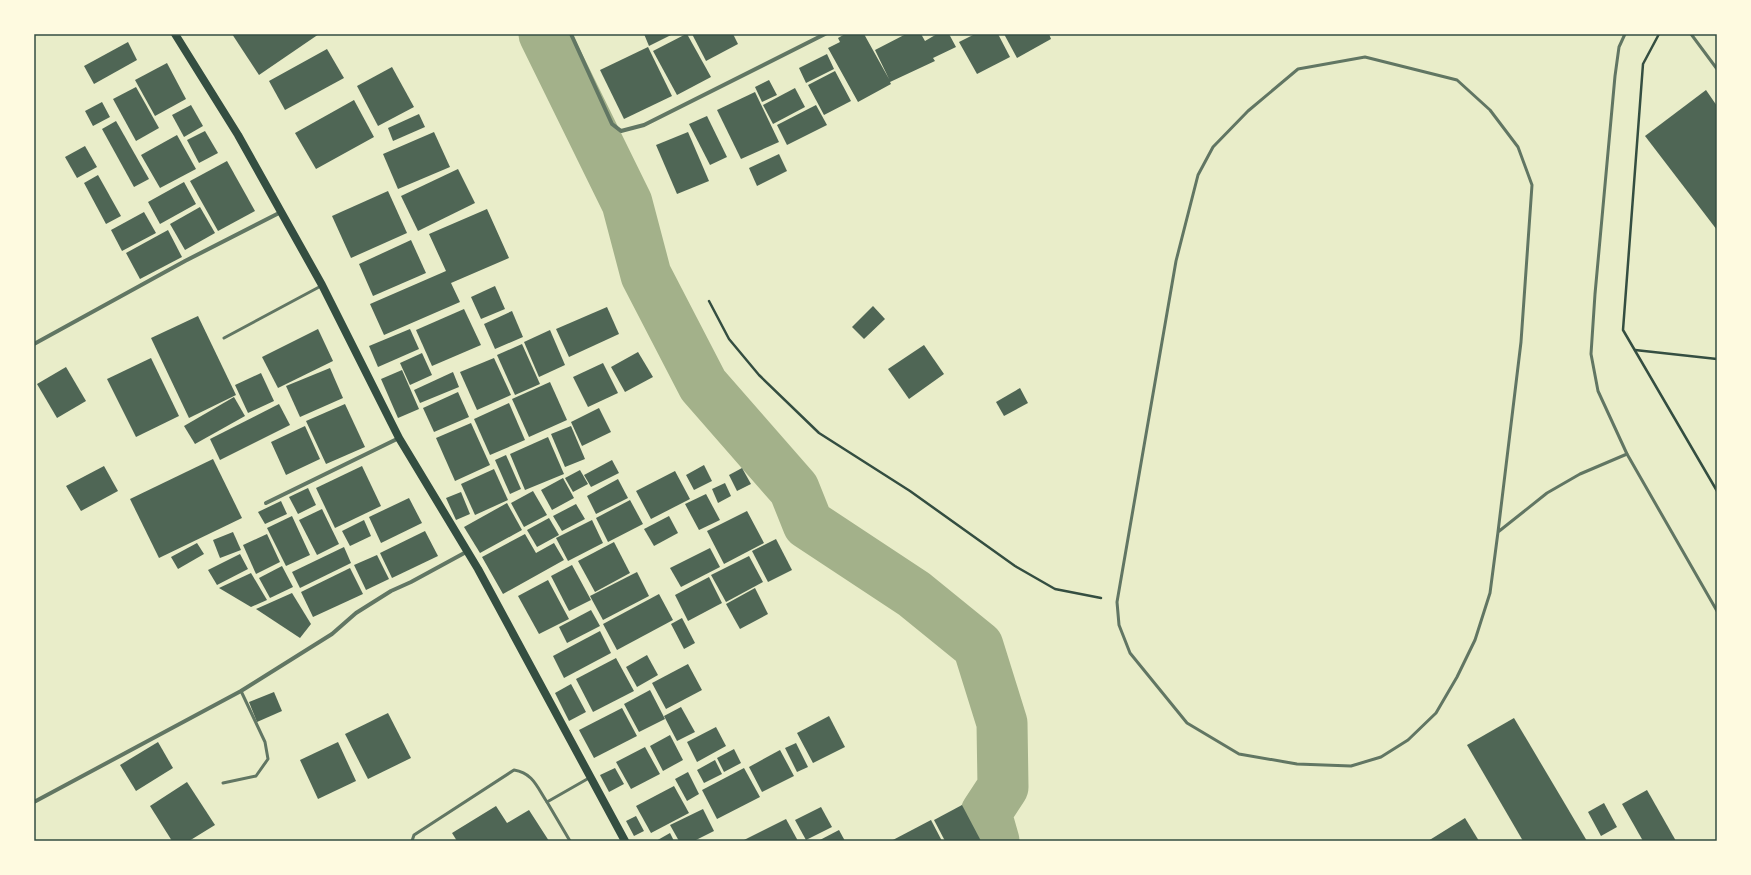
<svg xmlns="http://www.w3.org/2000/svg" width="1751" height="875" viewBox="0 0 1751 875" font-family="'PT Sans Narrow',sans-serif">
  <style>
    .lines { fill: none; stroke-linecap: round; stroke-linejoin: round }
    .river { stroke: #a3b18a; stroke-width: 51 }
    .building { fill: #4f6655 }
    .path { stroke: #344e41; stroke-width: 2.5 }
    .service { stroke: #617663; stroke-width: 3 }
    .minor { stroke: #617663; stroke-width: 4 }
    .secondary { stroke: #344e41; stroke-width: 8 }
    .neatline { fill: none; stroke: #344e41; stroke-width: 1.5 }
  </style>
  <rect width="100%" height="100%" fill="#e9edc9"/>
  <g class="lines">
    <path class="river" d="M544,34L627,203L646,275L703,385L794,489L808,524L914,594L978,646L1002,723L1003,787L986,813L994,841"/>
  </g>
  <g class="building">
    <path d="M232,34H319L259,75Z"/>
    <path d="M644,34H673L649,46Z"/>
    <path d="M686,34H687L711,77L677,95L653,51Z"/>
    <path d="M692,34H733L738,44L706,61Z"/>
    <path d="M845,34H864L889,79L875,50L906,34H921L925,41L937,34H949L956,47L933,58L935,61L890,82L891,84L858,102L828,48L840,42L838,38Z"/>
    <path d="M975,34H998L1010,57L977,74L959,42Z"/>
    <path d="M1004,34H1049L1051,39L1017,58Z"/>
    <path d="M128,42L137,60L94,84L84,66Z"/>
    <path d="M648,47L672,96L624,119L600,70Z"/>
    <path d="M327,49L344,78L285,110L269,81Z"/>
    <path d="M827,54L834,69L806,83L799,68Z"/>
    <path d="M167,63L186,99L155,116L135,80Z"/>
    <path d="M392,67L414,107L378,126L357,86Z"/>
    <path d="M835,71L851,101L824,115L808,85Z"/>
    <path d="M769,80L777,95L762,102L755,87Z"/>
    <path d="M136,87L159,128L136,141L113,99Z"/>
    <path d="M795,88L805,107L773,124L763,105Z"/>
    <path d="M1706,90L1717,106V230L1645,136Z"/>
    <path d="M755,92L779,142L741,159L717,110Z"/>
    <path d="M354,100L374,137L316,169L295,133Z"/>
    <path d="M102,102L110,117L93,126L85,111Z"/>
    <path d="M191,105L203,126L184,137L172,115Z"/>
    <path d="M816,105L827,125L787,145L777,125Z"/>
    <path d="M419,114L425,127L393,141L388,128Z"/>
    <path d="M707,116L727,157L710,165L689,124Z"/>
    <path d="M116,121L149,179L134,187L102,129Z"/>
    <path d="M205,131L218,153L199,163L187,140Z"/>
    <path d="M434,132L450,167L398,189L383,154Z"/>
    <path d="M688,132L709,181L677,194L656,145Z"/>
    <path d="M177,135L196,169L160,188L141,155Z"/>
    <path d="M85,146L97,167L77,178L65,157Z"/>
    <path d="M779,154L787,171L757,186L749,168Z"/>
    <path d="M227,161L255,211L218,231L190,181Z"/>
    <path d="M458,169L475,203L418,231L401,196Z"/>
    <path d="M98,175L121,216L106,224L84,183Z"/>
    <path d="M184,182L196,204L160,224L148,202Z"/>
    <path d="M388,191L407,233L351,258L332,216Z"/>
    <path d="M200,207L215,233L185,250L170,224Z"/>
    <path d="M487,209L509,258L451,283L460,302L384,335L370,304L446,271L429,234Z"/>
    <path d="M144,212L156,233L122,251L111,230Z"/>
    <path d="M168,230L182,257L140,279L126,253Z"/>
    <path d="M411,240L426,273L373,296L359,264Z"/>
    <path d="M495,286L505,309L481,319L471,297Z"/>
    <path d="M873,306L885,319L864,339L852,327Z"/>
    <path d="M607,307L619,334L569,357L556,329Z"/>
    <path d="M464,309L481,345L432,366L416,330Z"/>
    <path d="M512,311L523,337L495,349L484,324Z"/>
    <path d="M198,316L236,395L189,418L151,338Z"/>
    <path d="M318,329L333,361L278,388L262,357Z"/>
    <path d="M410,329L419,349L378,367L369,346Z"/>
    <path d="M550,330L565,365L539,377L524,342Z"/>
    <path d="M522,344L540,384L515,395L497,355Z"/>
    <path d="M924,345L944,374L909,399L888,369Z"/>
    <path d="M638,352L653,377L625,392L611,367Z"/>
    <path d="M422,353L432,375L410,385L400,363Z"/>
    <path d="M151,358L179,416L136,437L107,379Z"/>
    <path d="M494,358L511,395L477,410L460,372Z"/>
    <path d="M603,363L618,393L588,407L573,377Z"/>
    <path d="M66,367L86,401L57,418L37,384Z"/>
    <path d="M330,368L343,398L300,417L286,386Z"/>
    <path d="M402,370L419,409L398,418L381,379Z"/>
    <path d="M453,372L459,387L420,403L414,390Z"/>
    <path d="M261,373L274,401L248,413L235,385Z"/>
    <path d="M550,382L567,420L529,437L512,399Z"/>
    <path d="M1020,388L1028,403L1004,416L996,402Z"/>
    <path d="M458,392L469,417L434,432L423,408Z"/>
    <path d="M234,397L245,416L195,444L184,426Z"/>
    <path d="M509,403L525,440L490,455L474,419Z"/>
    <path d="M279,404L290,425L220,460L210,439Z"/>
    <path d="M345,404L365,447L326,464L306,421Z"/>
    <path d="M599,408L611,432L582,446L571,422Z"/>
    <path d="M471,423L490,465L455,481L436,438Z"/>
    <path d="M305,426L320,459L286,475L271,442Z"/>
    <path d="M571,426L585,459L565,467L551,434Z"/>
    <path d="M548,437L564,474L525,490L510,454Z"/>
    <path d="M506,455L521,489L510,494L495,460Z"/>
    <path d="M213,459L242,518L159,558L130,499Z"/>
    <path d="M612,460L619,473L591,487L584,475Z"/>
    <path d="M704,465L712,481L694,490L686,475Z"/>
    <path d="M104,466L118,491L81,511L66,486Z"/>
    <path d="M362,466L381,506L335,528L316,488Z"/>
    <path d="M742,468L751,484L737,491L729,475Z"/>
    <path d="M494,469L508,500L475,515L461,484Z"/>
    <path d="M580,470L588,484L573,492L565,478Z"/>
    <path d="M675,471L690,499L651,519L636,491Z"/>
    <path d="M563,478L574,498L552,510L541,490Z"/>
    <path d="M618,479L628,498L596,514L587,496Z"/>
    <path d="M725,483L731,496L718,503L712,489Z"/>
    <path d="M308,488L316,505L298,514L289,497Z"/>
    <path d="M533,491L547,515L524,527L511,503Z"/>
    <path d="M461,492L470,514L456,520L446,498Z"/>
    <path d="M706,494L720,520L699,530L685,504Z"/>
    <path d="M409,498L422,523L381,543L369,517Z"/>
    <path d="M630,500L643,524L608,542L596,518Z"/>
    <path d="M281,501L287,514L265,524L258,512Z"/>
    <path d="M507,503L522,530L480,553L464,527Z"/>
    <path d="M576,504L585,519L562,531L553,516Z"/>
    <path d="M322,509L339,544L317,555L299,520Z"/>
    <path d="M747,511L764,543L724,564L707,531Z"/>
    <path d="M292,516L310,555L286,566L267,528Z"/>
    <path d="M669,516L678,533L654,546L644,529Z"/>
    <path d="M549,518L559,535L537,547L527,530Z"/>
    <path d="M364,520L371,536L350,546L342,531Z"/>
    <path d="M592,520L603,543L568,561L556,538Z"/>
    <path d="M425,531L438,556L392,578L380,553Z"/>
    <path d="M233,532L241,550L220,558L213,540Z"/>
    <path d="M267,534L280,562L256,574L243,545Z"/>
    <path d="M525,534L536,553L554,543L564,560L503,594L482,557Z"/>
    <path d="M776,539L792,570L768,582L752,551Z"/>
    <path d="M614,542L630,573L595,592L578,561Z"/>
    <path d="M197,543L204,554L178,569L171,557Z"/>
    <path d="M344,547L351,563L300,588L292,572Z"/>
    <path d="M710,548L720,567L681,587L670,568Z"/>
    <path d="M240,554L248,569L217,585L208,570Z"/>
    <path d="M377,555L389,579L366,590L354,565Z"/>
    <path d="M749,556L763,582L726,602L711,575Z"/>
    <path d="M572,565L591,600L569,611L551,576Z"/>
    <path d="M282,566L293,587L270,598L259,578Z"/>
    <path d="M350,568L363,594L313,617L301,592Z"/>
    <path d="M637,572L649,596L603,620L590,596Z"/>
    <path d="M251,573L267,600L251,607L219,588Z"/>
    <path d="M709,577L722,603L688,621L675,595Z"/>
    <path d="M548,580L569,619L539,634L518,596Z"/>
    <path d="M755,588L768,614L740,629L726,604Z"/>
    <path d="M292,593L311,624L300,638L256,609Z"/>
    <path d="M659,594L673,620L617,650L603,624Z"/>
    <path d="M591,610L600,626L567,643L559,627Z"/>
    <path d="M682,618L695,643L684,649L671,624Z"/>
    <path d="M600,631L611,653L564,678L553,656Z"/>
    <path d="M647,655L658,675L637,687L626,667Z"/>
    <path d="M616,658L634,691L593,712L576,679Z"/>
    <path d="M688,664L702,690L666,709L652,683Z"/>
    <path d="M571,684L586,712L569,721L555,693Z"/>
    <path d="M650,690L665,719L639,732L624,704Z"/>
    <path d="M274,692L282,711L257,722L249,702Z"/>
    <path d="M681,707L695,732L677,741L664,716Z"/>
    <path d="M622,708L637,736L594,758L579,730Z"/>
    <path d="M388,713L411,758L368,779L345,734Z"/>
    <path d="M829,716L845,747L813,763L797,733Z"/>
    <path d="M1514,718L1587,841H1523L1467,745Z"/>
    <path d="M716,727L726,746L697,762L687,742Z"/>
    <path d="M670,735L683,760L663,771L650,746Z"/>
    <path d="M158,742L173,768L136,791L120,765Z"/>
    <path d="M338,742L356,781L318,799L300,760Z"/>
    <path d="M796,743L808,767L797,772L785,748Z"/>
    <path d="M645,747L660,774L631,789L616,762Z"/>
    <path d="M734,749L741,763L724,772L717,758Z"/>
    <path d="M780,750L794,776L762,792L749,767Z"/>
    <path d="M715,760L722,774L704,783L697,770Z"/>
    <path d="M615,768L624,784L609,792L600,775Z"/>
    <path d="M744,768L760,797L717,819L702,790Z"/>
    <path d="M688,772L699,794L687,801L675,779Z"/>
    <path d="M187,782L215,825L189,841H172L150,806Z"/>
    <path d="M674,786L689,813L651,833L636,806Z"/>
    <path d="M1647,790L1676,841H1643L1622,804Z"/>
    <path d="M1604,803L1617,827L1601,836L1588,812Z"/>
    <path d="M962,805L981,841H945L934,820Z"/>
    <path d="M496,806L507,823L529,810L549,841H457L452,833Z"/>
    <path d="M821,807L832,827L806,840L795,820Z"/>
    <path d="M703,809L714,831L694,841H679L670,825Z"/>
    <path d="M636,816L644,831L634,836L626,821Z"/>
    <path d="M1465,818L1479,841H1428Z"/>
    <path d="M786,819L798,841H742Z"/>
    <path d="M931,820L942,841H891Z"/>
    <path d="M839,830L845,841H818Z"/>
    <path d="M670,833L674,841H656Z"/>
  </g>
  <g class="lines">
    <g class="path">
      <path d="M1659,34L1643,64L1623,330L1717,491"/>
      <path d="M709,301L729,339L759,375L819,433L910,491L1015,566L1055,589L1101,598"/>
      <path d="M1635,350L1717,359"/>
    </g>
    <g class="service">
      <path d="M1625,34L1619,47L1615,76L1595,294L1591,354L1598,391L1627,454L1717,611"/>
      <path d="M1691,34L1717,69"/>
      <path d="M224,338L321,286"/>
      <path d="M1498,532L1521,342L1532,185L1518,147L1490,110L1457,80L1365,57L1298,69L1248,111L1213,147L1198,175L1176,261L1117,602L1119,625L1130,653L1187,723L1239,754L1297,764L1351,766L1381,757L1408,740L1436,713L1457,677L1475,640L1490,593L1498,532L1547,493L1580,474L1627,454"/>
      <path d="M223,783L256,776L268,759L265,742L241,691"/>
      <path d="M412,841L414,835L514,770C533,773 537,787 547,802"/>
      <path d="M570,841L547,802L589,778"/>
    </g>
    <g class="minor">
      <path d="M571,34L612,124L621,131L644,125L825,34"/>
      <path d="M34,344L185,261L281,212"/>
      <path d="M266,503L399,438"/>
      <path d="M34,802L241,691L332,634L356,613L391,591L411,582L468,551"/>
    </g>
    <path class="secondary" d="M175,34L238,135L322,285L399,438L478,569L625,841"/>
  </g>
  <rect width="1751" height="875" fill="none" stroke="#fefae0" stroke-width="70"/>
  <rect x="35" y="35" width="1681" height="805" class="neatline"/>
</svg>
